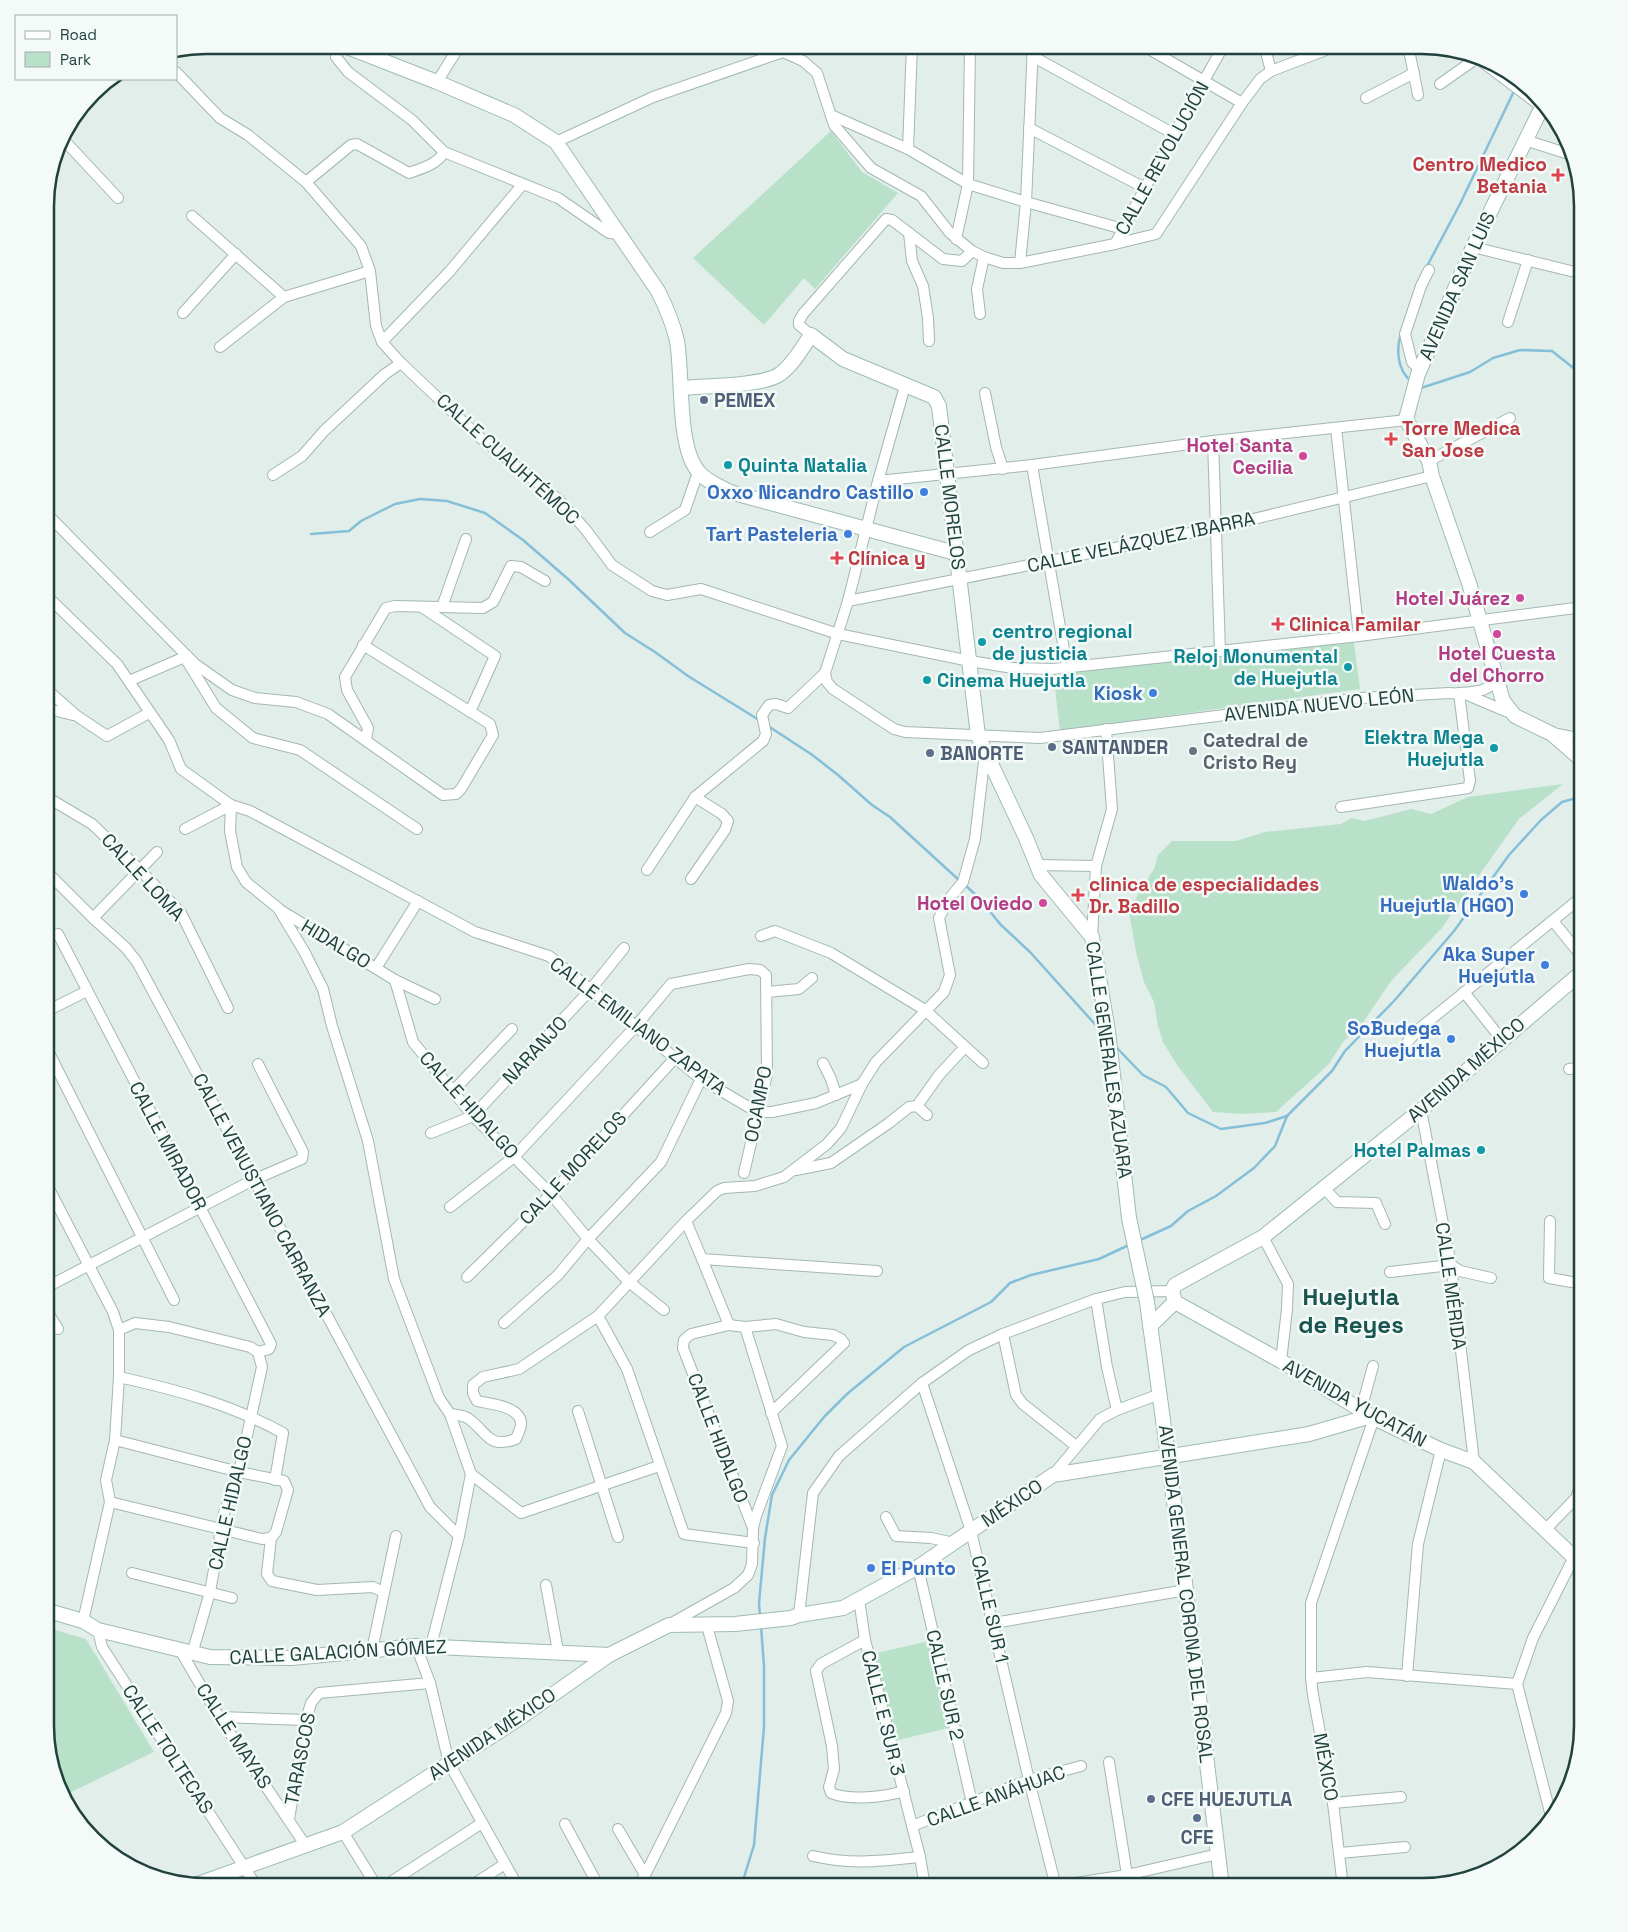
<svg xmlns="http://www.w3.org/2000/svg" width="1628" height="1932" viewBox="0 0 1628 1932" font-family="'Space Grotesk',sans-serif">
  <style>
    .green { fill: #b9e1c9 }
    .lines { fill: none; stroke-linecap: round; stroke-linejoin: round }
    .stream { stroke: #85bfd8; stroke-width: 2.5 }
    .street-casing { stroke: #a4b7b3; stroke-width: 12 }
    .secondary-casing { stroke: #9fbbb5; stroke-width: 16 }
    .street { stroke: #fff; stroke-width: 10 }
    .secondary { stroke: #fff; stroke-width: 14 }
    .secondary-bridge-casing { stroke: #9fbbb5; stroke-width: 16; stroke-linecap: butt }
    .secondary-bridge { stroke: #fff; stroke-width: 14 }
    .health-dot { fill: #e0444e; stroke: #f3faf7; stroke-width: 2 }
    .service-dot { fill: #5c6f8a; stroke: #f3faf7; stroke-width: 2 }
    .hotel-dot { fill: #d1479c; stroke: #f3faf7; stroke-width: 2 }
    .culture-dot { fill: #0f9aa8; stroke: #f3faf7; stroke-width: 2 }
    .shop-dot { fill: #3f7fe0; stroke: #f3faf7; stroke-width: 2 }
    .worship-dot { fill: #6b7280; stroke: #f3faf7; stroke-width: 2 }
    .labels { text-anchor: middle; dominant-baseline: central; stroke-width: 5; stroke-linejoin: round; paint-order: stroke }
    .street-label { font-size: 19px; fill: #20413d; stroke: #f3faf7 }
    .health-label { font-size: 19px; font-weight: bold; fill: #be3a42; stroke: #f3faf7; text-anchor: start }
    .service-label { font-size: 19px; font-weight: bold; fill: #4e5e75; stroke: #f3faf7; text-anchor: start }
    .hotel-label { font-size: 19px; font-weight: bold; fill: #b23c85; stroke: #f3faf7; text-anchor: end }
    .culture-label { font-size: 19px; font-weight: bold; fill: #0d838f; stroke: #f3faf7; text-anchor: start }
    .shop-label { font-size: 19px; font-weight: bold; fill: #366cbe; stroke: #f3faf7; text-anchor: end }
    .worship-label { font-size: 19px; font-weight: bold; fill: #5b616d; stroke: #f3faf7; text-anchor: start }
    .district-label { font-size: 24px; font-weight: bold; fill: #1a554f; stroke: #f3faf7 }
    .rim { fill: none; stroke: #20413d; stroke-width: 2.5 }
  </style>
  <rect width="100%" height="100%" fill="#e2eeea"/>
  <g class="green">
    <path d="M831,131L862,172L898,193L815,289L804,278L764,325L693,258Z"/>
    <path d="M1353,637L1360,689L1060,731L1053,671Z"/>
    <path d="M1563,784L1519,819L1441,929L1391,981L1362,1024L1343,1042L1329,1064L1276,1112L1242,1114L1213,1112L1177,1065L1163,1042L1158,1026L1154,1002L1144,982L1136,952L1129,912L1138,894L1154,869L1158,855L1172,841H1236L1265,832L1341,824L1352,818L1365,821L1411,809L1431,814L1468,797Z"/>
    <path d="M45,1627L86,1639L154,1752L63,1796L53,1778L45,1726Z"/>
    <path d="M928,1641L948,1728L894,1741L873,1654Z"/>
  </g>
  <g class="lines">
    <g class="stream">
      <path d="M1426,268L1460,204L1515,89"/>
      <path d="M1401,334C1396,349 1397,370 1411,381"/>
      <path d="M1420,387L1421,388L1470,372L1493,358L1520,350L1552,351L1576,370L1583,386"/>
      <path d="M311,534L349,531L361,521L395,504L420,499L447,501L485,513L523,540L568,579L625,633L655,652L688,676L759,720"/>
      <path d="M768,726L811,754L838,775L872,805L890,817L960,881"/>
      <path d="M964,884L978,897L1001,925L1030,952L1102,1032"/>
      <path d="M1114,1045L1143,1075L1166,1087L1188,1113L1221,1129L1265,1123L1287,1116"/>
      <path d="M1138,1241L1171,1226L1188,1211L1216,1196L1254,1168L1275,1146L1287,1116L1332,1071L1345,1051L1394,1001L1454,931L1509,855L1541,820L1562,802L1583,796"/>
      <path d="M760,1616L759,1603L765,1538L772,1495L789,1460L824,1417L847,1394L904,1347L991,1302L1010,1283L1031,1275L1099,1259L1131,1244"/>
      <path d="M741,1887L754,1845L764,1727V1666L761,1626"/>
    </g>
    <defs>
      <g id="street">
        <path d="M338,45L336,57L348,72L412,120L444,152L558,198L609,233L621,234"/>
        <path d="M1142,45L1242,103"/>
        <path d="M1264,45L1271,71"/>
        <path d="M1408,45L1418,95"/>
        <path d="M1032,56L1174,134"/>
        <path d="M176,72L220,118L248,135L306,182L361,246L370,271L376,326L382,342L401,363L477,435L559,500L586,530L612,565L652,591L667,595L701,589L838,634L970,661L1013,668L1053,669L1359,636L1583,607"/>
        <path d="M437,82L460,45"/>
        <path d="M1440,84L1477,58L1542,107"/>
        <path d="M1366,98L1414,73"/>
        <path d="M831,115L908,149L968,184L1026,202L1123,229"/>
        <path d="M1029,128L1145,188"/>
        <path d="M61,137L118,198"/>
        <path d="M1525,140L1575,156"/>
        <path d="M556,142L653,97L783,52L803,61L817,73L834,125L871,168L921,196L950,233L972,251L984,257L1003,263H1020L1115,244L1156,234L1242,103L1260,79L1271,71L1339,45"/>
        <path d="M908,149L912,45"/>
        <path d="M306,182L351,145L357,144L409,173C421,169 438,164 444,152"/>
        <path d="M192,216L284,297"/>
        <path d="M909,233L912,261L923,286L928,318L929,341"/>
        <path d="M956,239L968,184L970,45"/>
        <path d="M1115,244L1174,134L1224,45"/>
        <path d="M1473,247L1583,274"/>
        <path d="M1020,263L1026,202L1033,45"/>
        <path d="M183,313L236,254"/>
        <path d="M980,314L977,289L984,257"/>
        <path d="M1508,322L1528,260"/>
        <path d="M811,335L799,325V321L803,314L886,219L892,220L943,259L962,261L972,251"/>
        <path d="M382,342L450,271L522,185"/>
        <path d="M220,347L284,297L370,271"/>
        <path d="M1420,370L1412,362L1405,334L1421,286L1429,270"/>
        <path d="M905,386L878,481L848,601L825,673L827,682L833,689L894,729L905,732L1040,738L1361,698L1449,693L1465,694L1510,713"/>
        <path d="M985,393L996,447L1003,469"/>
        <path d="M1336,428L1359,636"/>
        <path d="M1213,441L1220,651"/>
        <path d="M1429,461L1510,418"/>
        <path d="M1032,465L1067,667"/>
        <path d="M273,475L302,456L324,431L385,374L401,363"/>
        <path d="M878,481L1032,465L1213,441L1407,420"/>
        <path d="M45,512L195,664L232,690L255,698L296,702L328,714L443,795L456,794L461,789L493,735L490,724L363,645"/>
        <path d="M650,532L685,510L698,472"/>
        <path d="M45,594L117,664L169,740L181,769L231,805L250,811L475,932L549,956L701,1079L757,1112H772L816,1103L862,1084"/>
        <path d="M848,601L1216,528L1432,476"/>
        <path d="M422,607L495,656L470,712"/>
        <path d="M442,607L466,539"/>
        <path d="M129,681L187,656V661L216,708L253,738L300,750L417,829"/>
        <path d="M45,688L77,716L107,736L149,713"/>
        <path d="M45,708L73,715"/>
        <path d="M1552,733L1583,739"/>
        <path d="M366,739L368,728L347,690L345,677L386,608L395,606L483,608L493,602L511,566L521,567L545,581"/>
        <path d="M45,796L92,824L140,870L181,913L228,1008"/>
        <path d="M231,805L230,831L237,867L246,882L278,908L305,953L323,989L332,1026L368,1141L394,1279L439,1398L450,1414L471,1474L521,1513L659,1466"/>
        <path d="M1341,807L1468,788L1470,781L1459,693C1473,692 1488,692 1496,680"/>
        <path d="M185,829L231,805"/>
        <path d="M1037,865L1096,866"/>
        <path d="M45,870L93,918L126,948L137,962L430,1507L459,1536"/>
        <path d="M647,870L695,797L763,741L766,734L762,715L769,705L776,704L788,708L825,673"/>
        <path d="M691,879L725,830L728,821L722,814L695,797"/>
        <path d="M280,910L395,980L435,999"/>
        <path d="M93,918L157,852"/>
        <path d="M1553,921L1583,958"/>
        <path d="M58,934L271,1344L269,1349L258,1352"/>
        <path d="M761,936L775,931L831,953L925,1010L983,1063"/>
        <path d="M1092,937L1096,866L1112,809L1106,729"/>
        <path d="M376,968L418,901"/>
        <path d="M395,980L413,1042L473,1116L551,1194L588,1239L629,1282L664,1310"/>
        <path d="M767,992L799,989L812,978"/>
        <path d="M1464,992L1502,1040"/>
        <path d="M45,1012L87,991"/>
        <path d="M1408,1041L1419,1029L1583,896"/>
        <path d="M45,1045L174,1300"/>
        <path d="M823,1063L831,1079L836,1095"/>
        <path d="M1569,1069L1583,1067"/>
        <path d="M453,1091L512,1029"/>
        <path d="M917,1106L939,1075L965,1047"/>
        <path d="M1421,1110L1451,1265L1474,1462"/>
        <path d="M431,1133L473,1116L591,989L624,948"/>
        <path d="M796,1170L831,1163L889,1123L909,1107L917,1106L927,1115"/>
        <path d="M45,1181L113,1312L119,1330V1377L115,1440L106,1480L110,1502L83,1621"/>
        <path d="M1324,1188L1337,1202L1376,1203L1385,1224"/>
        <path d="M450,1207L514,1157L635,1027L671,984L749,969L760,970L766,975L767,1074L744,1173"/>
        <path d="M686,1221L702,1259L877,1271"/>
        <path d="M1550,1221L1549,1278L1583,1284"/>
        <path d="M1263,1237L1288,1284L1287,1309L1281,1361"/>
        <path d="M702,1259L729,1325"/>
        <path d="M1390,1272L1451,1265L1460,1271L1491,1278"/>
        <path d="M467,1277L551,1194L676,1057"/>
        <path d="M45,1288L253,1180L302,1159L303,1152L258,1064"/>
        <path d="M1096,1299L1107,1367L1117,1410"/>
        <path d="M45,1308L58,1329"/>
        <path d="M598,1316L627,1369L684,1534L754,1543"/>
        <path d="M504,1323L558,1275L588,1239L661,1162L701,1079"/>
        <path d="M119,1330L135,1323L169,1327L250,1347L258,1352"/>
        <path d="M1003,1334L1016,1395L1023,1404L1076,1446"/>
        <path d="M119,1377C177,1390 230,1404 283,1433L275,1480"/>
        <path d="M922,1383L971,1531L1029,1780L1056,1887"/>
        <path d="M1361,1410L1373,1366"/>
        <path d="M578,1411L618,1537"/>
        <path d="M450,1414C456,1415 464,1415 469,1419C488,1433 488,1449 516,1439C517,1435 521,1429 521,1424C521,1406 490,1404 477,1401L473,1393V1385L483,1377L519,1369L598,1316L686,1221L717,1191L724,1188L755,1186L784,1177L827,1144L841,1128L862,1084L876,1062L944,992L950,975L939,918L949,899L963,882L975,839L985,753"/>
        <path d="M115,1440L239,1472L284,1481L288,1490L276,1532L271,1538"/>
        <path d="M1053,1475L1100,1419L1117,1410L1160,1394"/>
        <path d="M110,1502L262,1539L271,1538"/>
        <path d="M886,1517L896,1536L931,1538L954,1543"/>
        <path d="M753,1528L683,1348L684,1340L691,1334L729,1325L745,1327L776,1324L804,1332L833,1335L841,1339L844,1343L771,1413"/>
        <path d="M1545,1530L1576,1498L1580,1486L1583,1463"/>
        <path d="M271,1538L267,1574L272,1581L317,1590L373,1587L383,1592"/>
        <path d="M918,1567L972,1803"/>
        <path d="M132,1573L232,1598"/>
        <path d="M546,1585L558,1651"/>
        <path d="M859,1599L865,1640L920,1857L925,1887"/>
        <path d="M799,1615L813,1493L839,1456L922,1383L969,1350L1003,1334L1096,1299L1125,1292L1172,1291"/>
        <path d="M994,1623L1186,1590"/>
        <path d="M670,1624L734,1588L748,1575L752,1564L753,1528L756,1516L782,1446L745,1327"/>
        <path d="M98,1630L102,1647L257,1887"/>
        <path d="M865,1640L821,1664L816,1671L832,1746L834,1769L829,1787L831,1793C850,1801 885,1797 904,1791"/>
        <path d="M416,1646L430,1683L449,1763L518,1887"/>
        <path d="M431,1646L459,1536L471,1474"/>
        <path d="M180,1650L219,1717L306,1846"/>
        <path d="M372,1650L396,1536"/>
        <path d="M192,1654L210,1592L224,1513L239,1472L262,1367L258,1352"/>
        <path d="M1407,1676L1418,1544L1441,1450"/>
        <path d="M1311,1678L1367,1672L1517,1684"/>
        <path d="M219,1717L306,1720"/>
        <path d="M1109,1762L1129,1887"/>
        <path d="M1333,1803L1401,1797"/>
        <path d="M1551,1816L1517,1684L1533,1638L1573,1559"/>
        <path d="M289,1819L306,1720L311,1703L319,1693L430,1683"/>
        <path d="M565,1824L599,1887"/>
        <path d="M912,1826L1029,1780L1081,1766"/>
        <path d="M618,1829L645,1875"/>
        <path d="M343,1832L377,1887"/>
        <path d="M1340,1853L1405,1847"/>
        <path d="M813,1856C851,1865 881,1861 920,1857"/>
        <path d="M383,1887L482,1823"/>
        <path d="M469,1887L505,1864"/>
        <path d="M637,1887L645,1875L726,1713L728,1701L707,1626"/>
        <path d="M1050,1887L1127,1875L1218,1854"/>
        <path d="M1343,1887L1333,1803L1313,1695L1311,1678V1603L1374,1418"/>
      </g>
      <g id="secondary">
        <path d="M342,45L437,82L514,115L556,142L658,291C666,307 673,323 677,341C683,375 677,447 698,471C705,481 719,486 730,492L955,553"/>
        <path d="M1544,103L1473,247L1418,374L1406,419L1429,461L1432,476L1469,583L1503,701L1515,716L1552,734L1583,761"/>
        <path d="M682,388C704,386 764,386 780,374C793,365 802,348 811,335L843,359L934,397L939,406L978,736L1026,838L1041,875L1092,937L1108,1031L1129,1218"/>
        <path d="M1583,971L1421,1110L1263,1237L1175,1285L1172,1291L1175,1302L1281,1361L1374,1418L1441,1450L1474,1462L1583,1566"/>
        <path d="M1147,1302L1186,1590L1222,1887"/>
        <path d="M1150,1326L1175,1302"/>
        <path d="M45,1610L83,1621L98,1630L210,1657L292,1658L416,1646L609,1655"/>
        <path d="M195,1885L343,1832L521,1717L609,1655L669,1625L735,1624L791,1618L799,1615L843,1608L918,1567L1053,1475L1309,1434L1371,1416"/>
      </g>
    </defs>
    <use href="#street" class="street-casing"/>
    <use href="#secondary" class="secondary-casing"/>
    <use href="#street" class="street"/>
    <use href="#secondary" class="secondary"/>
    <defs>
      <path id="secondary-bridge" d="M1129,1218L1147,1302"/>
    </defs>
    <use href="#secondary-bridge" class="secondary-bridge-casing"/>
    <use href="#secondary-bridge" class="secondary-bridge"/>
  </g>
  <g class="health-dot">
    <path d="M1555.5 167.5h5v5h5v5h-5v5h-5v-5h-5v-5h5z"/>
    <path d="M1388.5 431.5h5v5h5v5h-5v5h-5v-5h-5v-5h5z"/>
    <path d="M834.5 550.5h5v5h5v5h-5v5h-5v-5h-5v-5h5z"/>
    <path d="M1275.5 616.5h5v5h5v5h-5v5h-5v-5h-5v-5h5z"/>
    <path d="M1075.5 887.5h5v5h5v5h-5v5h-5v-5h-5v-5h5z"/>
  </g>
  <g class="service-dot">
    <circle cx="704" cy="400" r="5"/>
    <circle cx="1052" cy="747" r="5"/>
    <circle cx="930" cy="753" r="5"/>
    <circle cx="1151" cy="1799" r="5"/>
    <circle cx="1197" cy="1818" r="5"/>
  </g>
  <g class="hotel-dot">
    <circle cx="1303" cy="456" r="5"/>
    <circle cx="1520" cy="598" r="5"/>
    <circle cx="1497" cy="634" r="5"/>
    <circle cx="1043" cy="903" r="5"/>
  </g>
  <g class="culture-dot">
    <circle cx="728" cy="465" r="5"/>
    <circle cx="982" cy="642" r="5"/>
    <circle cx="1348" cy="667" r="5"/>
    <circle cx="927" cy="680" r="5"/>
    <circle cx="1494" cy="748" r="5"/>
    <circle cx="1481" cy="1150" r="5"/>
  </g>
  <g class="shop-dot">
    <circle cx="924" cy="492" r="5"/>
    <circle cx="848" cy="534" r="5"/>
    <circle cx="1153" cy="693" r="5"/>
    <circle cx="1524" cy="894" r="5"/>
    <circle cx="1545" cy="965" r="5"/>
    <circle cx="1451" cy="1039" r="5"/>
    <circle cx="871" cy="1568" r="5"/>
  </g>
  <circle class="worship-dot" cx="1193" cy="751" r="5"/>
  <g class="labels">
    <g class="street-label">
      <text transform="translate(1162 158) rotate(-61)">CALLE REVOLUCIÓN</text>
      <text transform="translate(1457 286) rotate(-66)">AVENIDA SAN LUIS</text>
      <text transform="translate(508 459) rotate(42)">CALLE CUAUHTÉMOC</text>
      <text transform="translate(950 497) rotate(83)">CALLE MORELOS</text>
      <text transform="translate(1141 542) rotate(-12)">CALLE VELÁZQUEZ IBARRA</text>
      <text transform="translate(1319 705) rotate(-6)">AVENIDA NUEVO LEÓN</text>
      <text transform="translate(143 877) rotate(47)">CALLE LOMA</text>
      <text transform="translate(336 944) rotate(31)">HIDALGO</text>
      <text transform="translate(638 1026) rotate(37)">CALLE EMILIANO ZAPATA</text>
      <text transform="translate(535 1050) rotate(-47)">NARANJO</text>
      <text transform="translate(1109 1060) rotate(82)">CALLE GENERALES AZUARA</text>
      <text transform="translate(1466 1070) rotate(-41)">AVENIDA MÉXICO</text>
      <text transform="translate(758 1104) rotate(-79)">OCAMPO</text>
      <text transform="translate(469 1105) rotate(48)">CALLE HIDALGO</text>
      <text transform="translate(168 1146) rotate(62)">CALLE MIRADOR</text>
      <text transform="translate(573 1168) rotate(-47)">CALLE MORELOS</text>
      <text transform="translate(262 1195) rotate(62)">CALLE VENUSTIANO CARRANZA</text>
      <text transform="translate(1451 1286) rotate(82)">CALLE MÉRIDA</text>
      <text transform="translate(1355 1403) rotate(29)">AVENIDA YUCATÁN</text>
      <text transform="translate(718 1438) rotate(69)">CALLE HIDALGO</text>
      <text transform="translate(230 1503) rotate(-77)">CALLE HIDALGO</text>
      <text transform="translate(1012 1503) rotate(-34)">MÉXICO</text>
      <text transform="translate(1186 1594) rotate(83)">AVENIDA GENERAL CORONA DEL ROSAL</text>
      <text transform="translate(990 1609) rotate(77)">CALLE SUR 1</text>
      <text transform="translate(338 1652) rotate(-3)">CALLE GALACIÓN GÓMEZ</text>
      <text transform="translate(945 1685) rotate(77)">CALLE SUR 2</text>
      <text transform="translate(883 1713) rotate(76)">CALLE E SUR 3</text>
      <text transform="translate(492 1734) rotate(-34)">AVENIDA MÉXICO</text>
      <text transform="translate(234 1736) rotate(57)">CALLE MAYAS</text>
      <text transform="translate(168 1749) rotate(57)">CALLE TOLTECAS</text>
      <text transform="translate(300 1759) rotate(-79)">TARASCOS</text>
      <text transform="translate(1326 1767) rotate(80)">MÉXICO</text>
      <text transform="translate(996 1796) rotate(-20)">CALLE ANÁHUAC</text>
    </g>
    <g class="health-label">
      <text x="1547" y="164" text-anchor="end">Centro Medico<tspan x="1547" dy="22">Betania</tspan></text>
      <text x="1402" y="428">Torre Medica<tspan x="1402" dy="22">San Jose</tspan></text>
      <text x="848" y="558">Clínica y</text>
      <text x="1289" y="624">Clinica Familar</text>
      <text x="1089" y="884">clinica de especialidades<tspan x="1089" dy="22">Dr. Badillo</tspan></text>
    </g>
    <g class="service-label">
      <text x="714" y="400">PEMEX</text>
      <text x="1062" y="747">SANTANDER</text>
      <text x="940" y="753">BANORTE</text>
      <text x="1161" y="1799">CFE HUEJUTLA</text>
      <text x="1197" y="1837" text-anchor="middle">CFE</text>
    </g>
    <g class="hotel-label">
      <text x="1293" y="445">Hotel Santa<tspan x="1293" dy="22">Cecilia</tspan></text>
      <text x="1510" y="598">Hotel Juárez</text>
      <text x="1497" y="653" text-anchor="middle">Hotel Cuesta<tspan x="1497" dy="22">del Chorro</tspan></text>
      <text x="1033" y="903">Hotel Oviedo</text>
    </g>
    <g class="culture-label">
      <text x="738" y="465">Quinta Natalia</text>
      <text x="992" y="631">centro regional<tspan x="992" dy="22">de justicia</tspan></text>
      <text x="1338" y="656" text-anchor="end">Reloj Monumental<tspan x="1338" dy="22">de Huejutla</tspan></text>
      <text x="937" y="680">Cinema Huejutla</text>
      <text x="1484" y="737" text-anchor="end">Elektra Mega<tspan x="1484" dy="22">Huejutla</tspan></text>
      <text x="1471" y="1150" text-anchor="end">Hotel Palmas</text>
    </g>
    <g class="shop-label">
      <text x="914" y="492">Oxxo Nicandro Castillo</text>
      <text x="838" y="534">Tart Pasteleria</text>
      <text x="1143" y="693">Kiosk</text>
      <text x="1514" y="883">Waldo's<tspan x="1514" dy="22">Huejutla (HGO)</tspan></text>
      <text x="1535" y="954">Aka Super<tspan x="1535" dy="22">Huejutla</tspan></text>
      <text x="1441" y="1028">SoBudega<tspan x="1441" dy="22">Huejutla</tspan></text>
      <text x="881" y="1568" text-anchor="start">El Punto</text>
    </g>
    <g class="worship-label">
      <text x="1203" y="740">Catedral de<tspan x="1203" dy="22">Cristo Rey</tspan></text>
    </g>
    <g class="district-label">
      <text x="1351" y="1296">Huejutla<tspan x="1351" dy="28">de Reyes</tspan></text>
    </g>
  </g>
  <path d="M0 0H1628V1932H0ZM206 54H1422A152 152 0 0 1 1574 206V1726A152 152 0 0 1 1422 1878H206A152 152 0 0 1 54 1726V206A152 152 0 0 1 206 54Z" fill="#f3faf7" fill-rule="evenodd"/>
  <path class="rim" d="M206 54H1422A152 152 0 0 1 1574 206V1726A152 152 0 0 1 1422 1878H206A152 152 0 0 1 54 1726V206A152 152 0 0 1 206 54Z"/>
  <rect x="15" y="15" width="162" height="65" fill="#f3faf7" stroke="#9fb0ad"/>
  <rect x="25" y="31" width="25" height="8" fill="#ffffff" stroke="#9fb0ad"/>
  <text x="60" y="40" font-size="15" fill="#20413d">Road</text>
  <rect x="25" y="52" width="25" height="15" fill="#b9e1c9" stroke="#9fb0ad"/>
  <text x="60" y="65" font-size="15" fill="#20413d">Park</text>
</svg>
